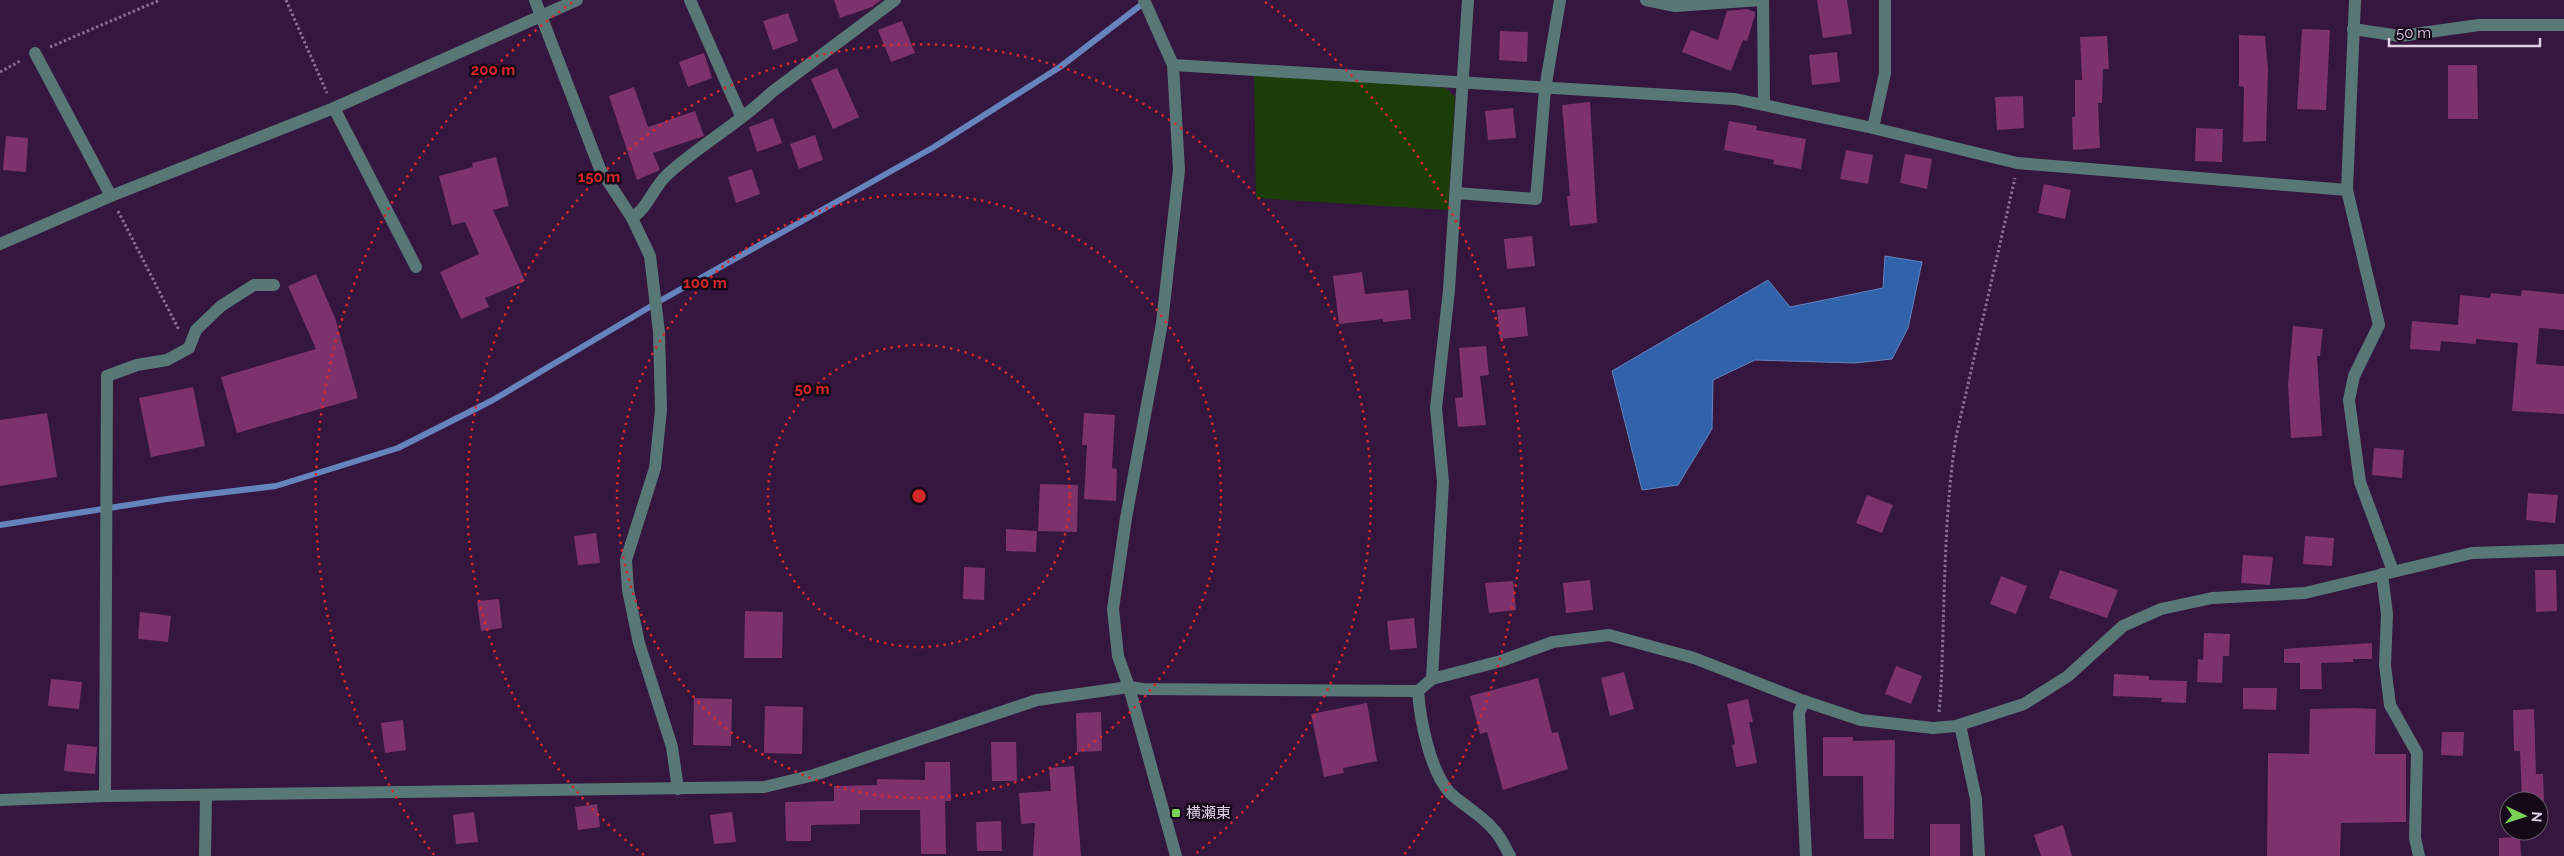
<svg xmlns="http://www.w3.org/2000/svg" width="2564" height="856" viewBox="0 0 2564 856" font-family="Raleway,'Noto Sans JP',sans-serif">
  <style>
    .green { fill: #1b3e09 }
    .water { fill: #3063ab; stroke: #6583bd }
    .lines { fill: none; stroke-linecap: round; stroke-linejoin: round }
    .stream { stroke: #6583bd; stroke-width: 6 }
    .building { fill: #7d326c }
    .path { stroke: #887091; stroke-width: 3; stroke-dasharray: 2.5 2.5; stroke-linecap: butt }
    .minor { stroke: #587878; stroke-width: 12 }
    .ring { fill: none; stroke: #d62828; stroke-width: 2.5; stroke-dasharray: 2.5 5 }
    .poi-dot { fill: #7bd155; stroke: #150819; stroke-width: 2 }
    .labels { text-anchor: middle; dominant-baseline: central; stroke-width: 5; stroke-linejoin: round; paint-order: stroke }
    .poi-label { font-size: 15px; fill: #e1cfe8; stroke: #150819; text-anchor: start }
    .centre { fill: #d62828; stroke: #150819; stroke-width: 2.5 }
    .ring-label { font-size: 15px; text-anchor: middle; font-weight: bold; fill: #d62828; stroke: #150819; stroke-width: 5; stroke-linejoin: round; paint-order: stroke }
  </style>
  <rect width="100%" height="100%" fill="#34163e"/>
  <path class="green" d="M1254,72L1446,88L1455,97L1448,210L1256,198Z"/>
  <path class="water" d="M1885,256L1922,262L1908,328L1892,359L1855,363L1755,360L1713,380L1712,429L1678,485L1642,490L1612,371L1768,280L1790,307L1883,288Z"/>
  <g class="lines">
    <path class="stream" d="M0,525L167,499L276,486L398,448L493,400L658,302L934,147L1060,67L1146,1"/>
  </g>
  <g class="building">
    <path d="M834,0H881L872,7L840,18Z"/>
    <path d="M1817,0H1847L1852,34L1823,38Z"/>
    <path d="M1747,9L1755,12V15L1747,41L1743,40L1731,71L1682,52L1691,30L1718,40L1727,11Z"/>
    <path d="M788,13L798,41L773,50L763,21Z"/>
    <path d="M902,21L915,53L891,62L878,30Z"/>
    <path d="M2302,29L2330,30L2326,110L2297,109Z"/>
    <path d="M1500,31L1528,32L1527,62L1499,60Z"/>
    <path d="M2239,35L2265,36L2268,69L2266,141L2243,142L2244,87L2239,86Z"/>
    <path d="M2107,36L2109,69H2103L2102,103H2098L2100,148L2073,150L2072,117H2075V80H2082L2080,37Z"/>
    <path d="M1837,52L1840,82L1812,85L1809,55Z"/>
    <path d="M704,53L712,78L688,87L679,62Z"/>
    <path d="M2448,65H2477L2478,119H2448Z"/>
    <path d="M837,68L859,117L833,129L811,79Z"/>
    <path d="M634,87L648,127L695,111L704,136L653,153L660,170L637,180L609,96Z"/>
    <path d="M2023,96L2024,128L1997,130L1995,97Z"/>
    <path d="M1590,102L1597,223L1570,226L1567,196H1570L1562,105Z"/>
    <path d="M1513,108L1516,138L1488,140L1485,111Z"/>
    <path d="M773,118L782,143L757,152L749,127Z"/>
    <path d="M1729,121L1757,126L1756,130L1806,139L1801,169L1773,164L1774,160L1724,150Z"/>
    <path d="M2196,128L2223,129L2222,162L2195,161Z"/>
    <path d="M815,135L823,160L799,169L790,144Z"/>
    <path d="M6,136L28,138L26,172L3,170Z"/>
    <path d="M1846,150L1873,155L1868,184L1840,179Z"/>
    <path d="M1905,154L1932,159L1927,189L1900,183Z"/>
    <path d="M496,157L509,206L493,210L525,281L485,298L489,307L461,319L440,272L479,254L465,222L452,225L439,176L473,167L472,163Z"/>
    <path d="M752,169L760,194L736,203L728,177Z"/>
    <path d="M2044,184L2071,190L2065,219L2038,213Z"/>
    <path d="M1532,236L1535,266L1507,269L1504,239Z"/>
    <path d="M1362,272L1365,294L1408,290L1411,319L1383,322V319L1339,324L1333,276Z"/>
    <path d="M316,274L335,318L358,398L237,433L221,377L316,349L288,286Z"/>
    <path d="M2522,290L2564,294V330L2539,328L2536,364L2564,366V414L2512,411L2518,343L2476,339V344L2441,341L2440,351L2410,349L2412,321L2458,325L2460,295L2490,298L2491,293L2521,296Z"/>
    <path d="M1525,307L1528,336L1500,339L1497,310Z"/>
    <path d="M2293,326L2323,329L2320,356H2317L2322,436L2291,438L2288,384Z"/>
    <path d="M1486,346L1489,375L1480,376L1486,425L1458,427L1455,398L1463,397L1459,348Z"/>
    <path d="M193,387L205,446L151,457L139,398Z"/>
    <path d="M47,413L57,477L0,486V420Z"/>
    <path d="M1084,413L1115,415L1112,468L1117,469L1116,501L1084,499L1087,445H1082Z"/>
    <path d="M2374,448L2404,450L2402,478L2372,475Z"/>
    <path d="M1040,484L1078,485L1077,532L1038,531Z"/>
    <path d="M2528,493L2558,495L2555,523L2526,520Z"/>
    <path d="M1867,495L1893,505L1882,533L1856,523Z"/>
    <path d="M1006,529L1037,531L1036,552L1006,551Z"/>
    <path d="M596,533L600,563L578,565L574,536Z"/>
    <path d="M2305,536L2334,538L2332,566L2303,564Z"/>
    <path d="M2243,555L2273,557L2270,585L2241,583Z"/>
    <path d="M964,567L985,568L984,600L963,599Z"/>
    <path d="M2060,570L2118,590L2107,618L2049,598Z"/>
    <path d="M2535,570H2556L2557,611L2536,612Z"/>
    <path d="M2001,576L2027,586L2016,614L1990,604Z"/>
    <path d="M1590,580L1593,610L1566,613L1563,583Z"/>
    <path d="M1513,581L1516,610L1489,613L1485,583Z"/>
    <path d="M499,599L502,628L481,631L477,601Z"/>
    <path d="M745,611L783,612L782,658H744Z"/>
    <path d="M140,612L171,616L168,642L138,639Z"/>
    <path d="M1414,618L1417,648L1390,650L1387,621Z"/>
    <path d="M2204,633L2230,634L2229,656H2223L2222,683L2197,682L2198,659L2203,660Z"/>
    <path d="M2372,643V659H2353V662L2321,663L2322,689H2300V663H2284V649Z"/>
    <path d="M1896,666L1922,676L1911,704L1885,694Z"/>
    <path d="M1624,672L1634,709L1610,716L1601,678Z"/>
    <path d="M2114,674L2149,676V680L2187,681L2186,703L2161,702L2162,698L2113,696Z"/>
    <path d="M1538,678L1552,733L1558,732L1568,769L1503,790L1487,732L1480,734L1470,696Z"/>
    <path d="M51,679L82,682L79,709L48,706Z"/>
    <path d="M2243,688H2277L2276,710L2243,709Z"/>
    <path d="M694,698L732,699L731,746L693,745Z"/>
    <path d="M1748,699L1753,722H1749L1757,763L1736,767L1732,745L1735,744L1727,704Z"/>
    <path d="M1367,703L1377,761L1343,768L1344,773L1324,777L1311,714Z"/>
    <path d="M765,706L803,707L802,754L764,753Z"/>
    <path d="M2354,708L2376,709L2375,754H2406V822L2341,823L2340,856H2267L2268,753L2309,754L2310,709Z"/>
    <path d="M2534,709L2536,774H2543L2544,801H2522L2520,751H2514L2513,710Z"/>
    <path d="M1101,712L1102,751L1077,752L1076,713Z"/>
    <path d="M403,720L406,750L385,753L381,723Z"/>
    <path d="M2442,732H2464L2463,756L2441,755Z"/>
    <path d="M1823,737H1853V741L1895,740L1894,839H1864L1863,776H1823Z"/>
    <path d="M991,742H1016L1017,781H992Z"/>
    <path d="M67,744L97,747L95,774L64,771Z"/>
    <path d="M925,762H950L951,801H945L946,854H921L920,810H860V824L811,825V841H786L785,802L834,801V786L877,785V779L925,780Z"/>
    <path d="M1074,766L1081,856H1033L1035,823L1021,824L1019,793L1051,791L1049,768Z"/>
    <path d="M597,804L600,827L578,830L575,807Z"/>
    <path d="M474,812L478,842L456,844L453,815Z"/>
    <path d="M732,812L736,842L714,844L710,815Z"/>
    <path d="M1001,821L1002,851H977L976,822Z"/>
    <rect x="1930" y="824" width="30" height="32"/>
    <path d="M2063,825L2072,856H2041L2034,835Z"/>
    <path d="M2520,837L2521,856H2499V838Z"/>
  </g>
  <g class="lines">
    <g class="path">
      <path d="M286,0L327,93"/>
      <path d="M50,47L160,0"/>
      <path d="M0,72L22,60"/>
      <path d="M118,211L179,330"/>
      <path d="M1939,712C1942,685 1942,659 1943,632C1945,566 1946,501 1956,437L2015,178"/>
    </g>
    <g class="minor">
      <path d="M535,0L600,169L632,218L650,256L659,332L661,410L655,468L626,560L628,590L639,643L672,747L678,789"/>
      <path d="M690,0L741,116"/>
      <path d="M1144,0L1173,65L1179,170L1162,323L1126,518L1113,609L1118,656L1129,687L1176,856"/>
      <path d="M1646,0L1675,6L1761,0"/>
      <path d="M1763,0L1764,104"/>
      <path d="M2355,0L2347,190L2379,325L2354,376L2349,400L2360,482L2393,571"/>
      <path d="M2353,29L2400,36L2479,25H2564"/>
      <path d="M35,53L111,196"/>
      <path d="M1173,65L1735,99L1873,128L2017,163L2347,190"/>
      <path d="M334,108L416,267"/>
      <path d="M1873,128L1885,73V0"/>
      <path d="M1456,193L1536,199L1545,89L1560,0"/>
      <path d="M632,218C649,207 653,187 668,174C701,144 740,123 772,92L895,0"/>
      <path d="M0,244L111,196L334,108L577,0"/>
      <path d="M2382,574L2387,614L2385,665L2390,705L2417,753L2415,838L2419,856"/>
      <path d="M1432,679L1443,482L1436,408L1449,290L1468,0"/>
      <path d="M1418,691C1420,720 1430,771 1450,793C1464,806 1482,815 1494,830C1501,837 1505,847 1510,856"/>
      <path d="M1804,701L1799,713L1806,856"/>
      <path d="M1960,725L1976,799L1979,856"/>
      <path d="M105,796L107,376L137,365L167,360L189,348L196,330L221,306L254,285H274"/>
      <path d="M0,800L105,796L764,787L814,775L1037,700L1129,687L1143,689L1418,691L1432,679L1501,661L1553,642L1609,635L1694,658L1804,701L1861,720L1933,728L1956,726L2024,704L2068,676L2123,626L2161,609L2212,598L2305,593L2472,553L2564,550"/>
      <path d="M205,856L206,796"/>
    </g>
  </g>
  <g class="ring">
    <circle cx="919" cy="496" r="151"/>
    <circle cx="919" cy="496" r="302"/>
    <path d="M644 855A452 452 0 1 1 1194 855"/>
    <path d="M434 855A603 603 0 0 1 573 2M1265 2A603 603 0 0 1 1404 855"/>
  </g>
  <rect class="poi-dot" x="1171" y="808" width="10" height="10" rx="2.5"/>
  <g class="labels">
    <g class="poi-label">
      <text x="1186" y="813">横瀬東</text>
    </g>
  </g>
  <circle cx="919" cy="496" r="8" class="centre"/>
  <g class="ring-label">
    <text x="493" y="75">200 m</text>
    <text x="599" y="182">150 m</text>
    <text x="705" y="288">100 m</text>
    <text x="812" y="394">50 m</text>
  </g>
  <g transform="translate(2524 816) rotate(94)"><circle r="24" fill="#150819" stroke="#67586c"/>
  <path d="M0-4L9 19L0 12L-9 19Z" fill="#7bd155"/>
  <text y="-8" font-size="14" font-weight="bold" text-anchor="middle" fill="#e1cfe8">N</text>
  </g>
  <path d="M2389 38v8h151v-8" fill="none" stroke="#e1cfe8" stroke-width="2.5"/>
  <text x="2396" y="38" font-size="15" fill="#e1cfe8" stroke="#150819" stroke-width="4" paint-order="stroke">50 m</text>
</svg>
